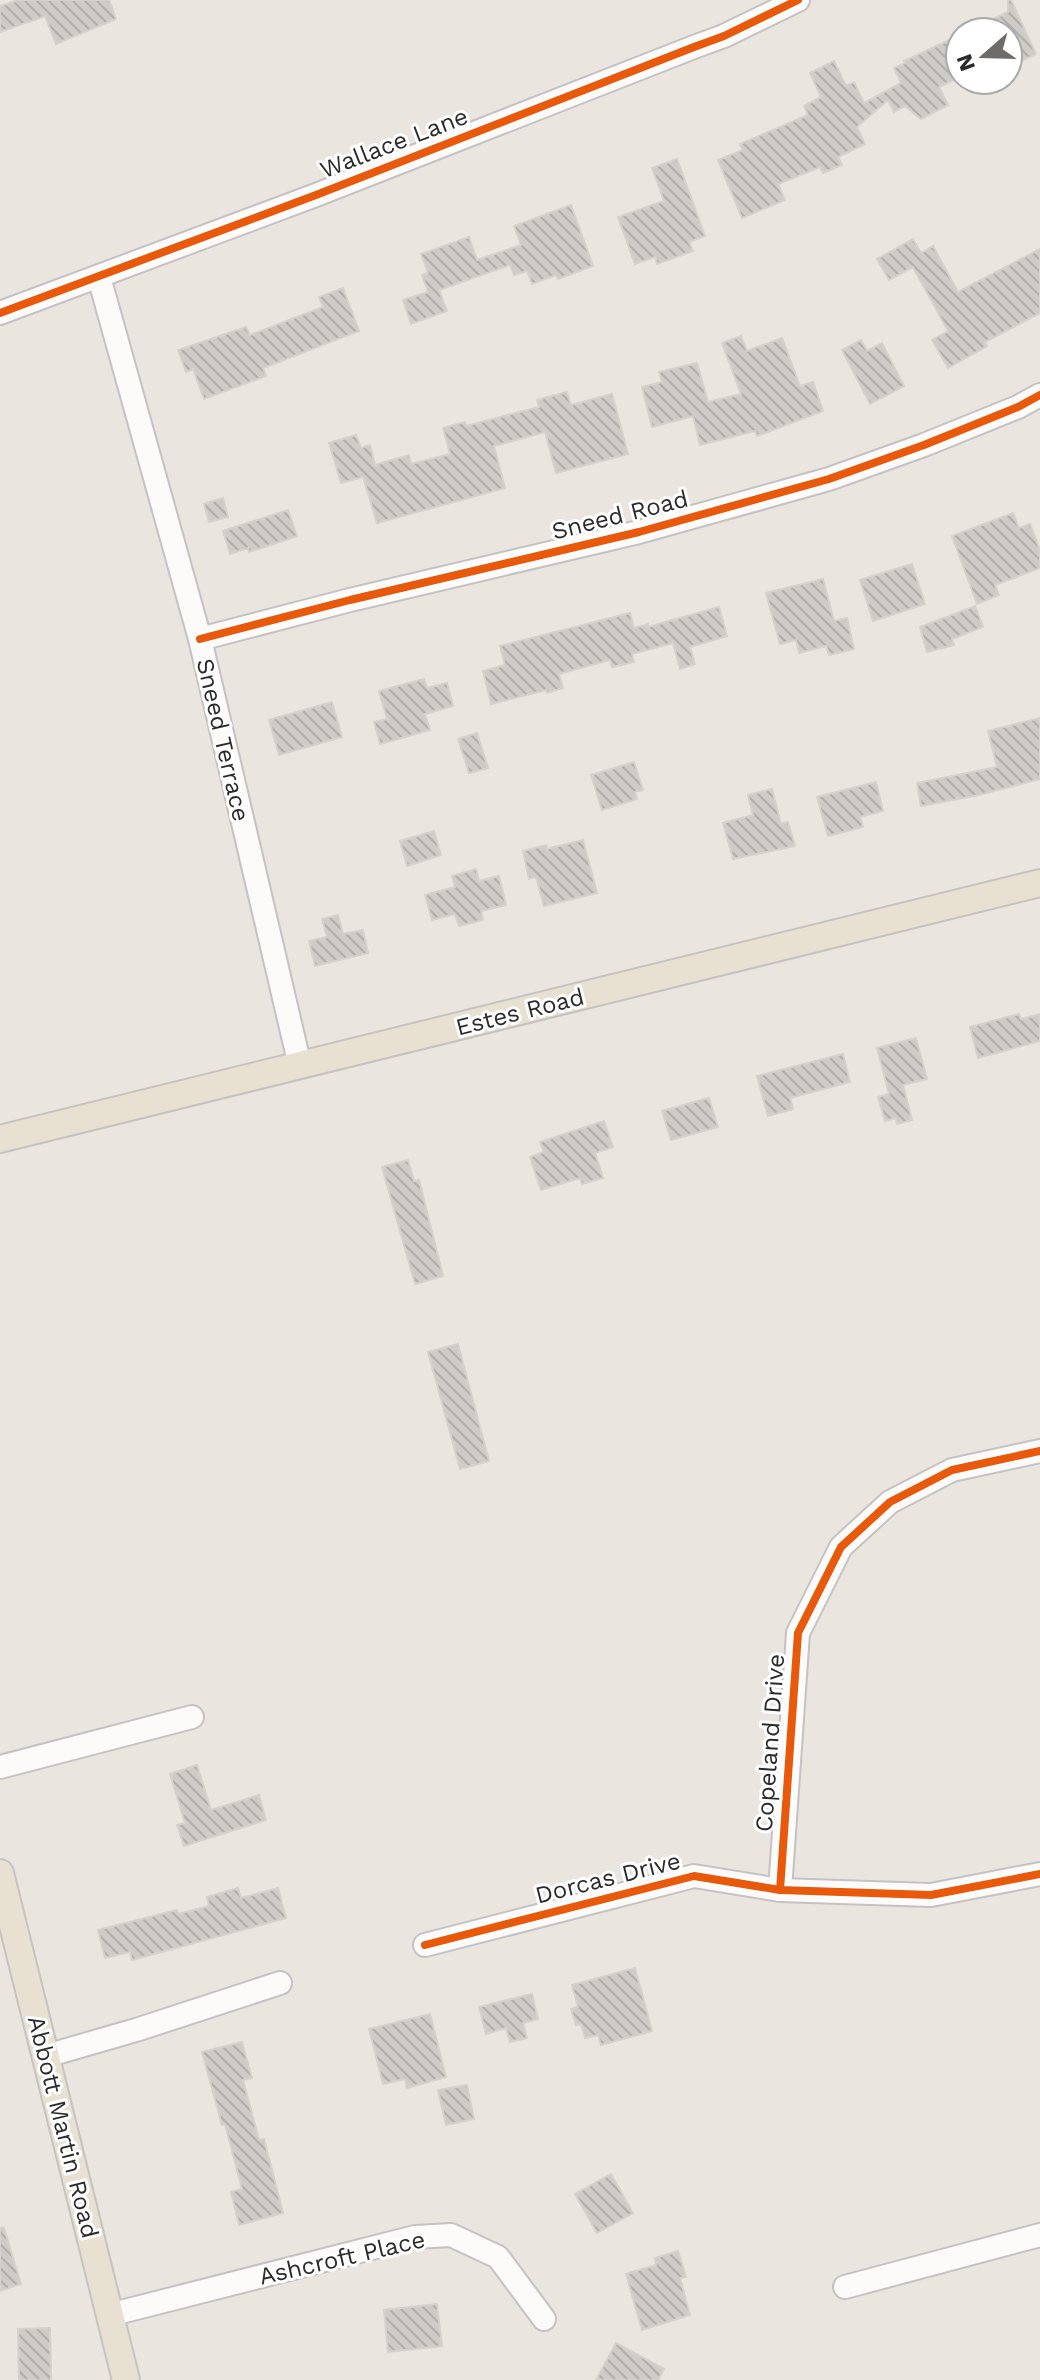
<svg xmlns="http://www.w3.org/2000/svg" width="1040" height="2380" viewBox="0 0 1040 2380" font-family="'Work Sans',sans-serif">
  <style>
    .building { fill: url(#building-back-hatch); stroke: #d6d1cc; stroke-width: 2 }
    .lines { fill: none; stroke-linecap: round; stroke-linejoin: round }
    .minor-casing { stroke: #c4c2c2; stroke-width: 26 }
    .major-casing { stroke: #c5c3c1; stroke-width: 30 }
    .minor { stroke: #fcfbfa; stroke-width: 22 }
    .major { stroke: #e8e1d2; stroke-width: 26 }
    .cycleway-casing { stroke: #fff; stroke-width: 13 }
    .cycleway { stroke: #e8590c; stroke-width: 8 }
    .labels { text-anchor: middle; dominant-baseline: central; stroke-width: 6; stroke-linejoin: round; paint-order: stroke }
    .street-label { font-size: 24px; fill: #2b2b2b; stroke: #fff }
  </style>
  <defs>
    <pattern id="building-back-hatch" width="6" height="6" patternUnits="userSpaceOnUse" patternTransform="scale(2)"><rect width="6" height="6" fill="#cfcbc7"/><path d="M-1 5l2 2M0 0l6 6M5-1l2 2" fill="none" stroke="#b2aeab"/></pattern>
  </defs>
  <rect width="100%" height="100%" fill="#ebe5e0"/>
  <g class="building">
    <path d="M19,0H109L116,19L56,44L45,16L0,32V6Z"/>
    <path d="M1008,0H1011L1036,54L1008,67V32H965L1008,12Z"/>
    <path d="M960,35V77L939,87L948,105L921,119L905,106L894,112L888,100L857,127L865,144L838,157L842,165L823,173L820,167L778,184L785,200L742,218L718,160L743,150L740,144L808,115L804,106L821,97L810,73L834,61L846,86L854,82L864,103L901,83L894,68L905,63L904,61Z"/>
    <path d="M677,159L705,236L689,242L693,251L657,264L655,257L635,264L618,217L664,201L652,168Z"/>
    <path d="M571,205L593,266L558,279L556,275L532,284L527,271L514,275L510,265L439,290L447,311L411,324L403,300L428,292L422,275L428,273L421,254L469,237L477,260L521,245L514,226Z"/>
    <path d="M913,239L921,253L933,246L958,292L1040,249V313L985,342L987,346L948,368L932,340L948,331L913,267L889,280L877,259Z"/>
    <path d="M343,288L359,331L263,368L266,376L204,399L193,369L186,372L178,350L246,327L250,335L323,307L319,297Z"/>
    <path d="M741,336L747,351L782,338L800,386L813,382L823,411L757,436L755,431L700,445L693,416L652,427L642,387L662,382L659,372L697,363L708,402L741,394L722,343Z"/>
    <path d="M861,340L867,351L882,343L904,386L870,404L842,350Z"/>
    <path d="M567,392L571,405L612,394L628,454L556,473L545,432L494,446L505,488L377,523L363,477L341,483L329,443L356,435L361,448L370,445L375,465L409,455L411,464L450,454L443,428L465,422L466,426L539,407L537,400Z"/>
    <path d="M223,498L228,517L209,522L204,504Z"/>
    <path d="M288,510L297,536L249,552L248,548L230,554L223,531Z"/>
    <path d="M1013,513L1019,528L1030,524L1040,550V568L995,585L999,595L977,604L952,536Z"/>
    <path d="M912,564L925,604L873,621L860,580Z"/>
    <path d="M823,579L834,621L847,618L854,649L829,655L826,646L799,653L796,640L780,644L766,593Z"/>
    <path d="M975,606L983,627L952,639L954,645L927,652L920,627Z"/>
    <path d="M719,607L727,636L690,647L695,664L680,669L673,643L632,654L634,662L612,667L610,660L559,674L563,688L547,693L546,690L491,704L483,671L505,665L500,646L630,613L634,628L648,624V627Z"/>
    <path d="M424,679L427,688L447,683L453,706L425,714L430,730L380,744L374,722L387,719L379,691Z"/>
    <path d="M332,702L342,737L279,755L269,720Z"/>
    <path d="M1040,718V779L979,795L921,806L917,783L997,767L988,731Z"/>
    <path d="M477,733L488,768L469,773L458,739Z"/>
    <path d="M634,762L643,790L635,792L637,799L602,810L591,775Z"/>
    <path d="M876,782L883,811L860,817L863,827L828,836L817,797Z"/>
    <path d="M772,789L781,824L788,822L795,846L733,859L723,823L753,815L748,795Z"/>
    <path d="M434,831L441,855L407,866L400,841Z"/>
    <path d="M583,840L597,893L544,906L536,877L529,879L523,851L546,845L547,849Z"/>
    <path d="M476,869L479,881L499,876L506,905L481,911L483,920L459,926L455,914L432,920L425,895L455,887L452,876Z"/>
    <path d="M338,915L343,934L363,930L368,953L315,966L309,941L327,937L322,919Z"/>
    <path d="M1019,1014L1021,1019L1040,1014V1041L978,1058L970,1027Z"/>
    <path d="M916,1038L927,1079L903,1085L912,1120L897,1124L896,1118L885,1121L878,1097L889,1094L877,1048Z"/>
    <path d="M843,1054L850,1082L790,1098L793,1109L768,1116L757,1076Z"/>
    <path d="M709,1098L718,1127L671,1140L662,1111Z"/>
    <path d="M604,1121L613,1147L595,1153L603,1178L582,1184L580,1178L541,1190L530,1157L544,1152L540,1142Z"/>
    <path d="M408,1160L414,1181L419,1180L443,1276L415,1284L382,1167Z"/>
    <path d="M458,1344L489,1461L460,1469L428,1352Z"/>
    <path d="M197,1765L211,1810L259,1795L266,1820L184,1846L177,1825L185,1823L170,1774Z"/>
    <path d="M238,1888L241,1898L278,1888L286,1918L132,1960L130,1952L105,1958L98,1930L177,1910L178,1914L209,1906L207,1897Z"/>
    <path d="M635,1968L652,2031L601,2045L598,2035L585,2038L581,2024L576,2025L571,2009L578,2007L572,1985Z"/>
    <path d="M532,1994L538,2019L523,2023L527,2038L510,2042L506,2028L486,2034L479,2007Z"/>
    <path d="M430,2014L446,2077L407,2088L405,2079L383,2084L369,2029Z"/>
    <path d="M242,2042L252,2078L243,2080L259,2140L264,2139L283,2213L239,2225L231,2192L242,2189L225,2124L222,2125L202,2052Z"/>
    <path d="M467,2085L474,2119L446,2125L438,2090Z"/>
    <path d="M611,2174L633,2213L597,2233L575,2194Z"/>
    <path d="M0,2228H4L21,2284L0,2291Z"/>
    <path d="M678,2251L686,2277L680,2278L690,2315L642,2330L626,2274L656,2265L655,2258Z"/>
    <path d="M437,2304L442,2346L388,2352L384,2310Z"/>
    <path d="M50,2328L51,2380H19L18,2329Z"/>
    <path d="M616,2343L664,2369L658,2380H596Z"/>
  </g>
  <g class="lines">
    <defs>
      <g id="minor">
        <path d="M99,277L200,639L300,1066"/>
        <path d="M0,313L316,195L694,47L724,36L798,0"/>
        <path d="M200,639L350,600L639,532L829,479L924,445L1018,407L1040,395"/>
        <path d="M0,1767L192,1717"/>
        <path d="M780,1890L798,1633L841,1547L890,1502L952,1470L1040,1451"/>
        <path d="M425,1945L694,1876L780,1890L931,1895L1040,1874"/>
        <path d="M46,2056L136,2030L280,1983"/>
        <path d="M845,2287L1040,2235"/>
        <path d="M109,2315L415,2237L451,2235L498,2257L544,2319"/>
      </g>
      <g id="major">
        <path d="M0,1139L1040,883"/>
        <path d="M0,1873L126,2380"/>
      </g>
    </defs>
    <use href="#minor" class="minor-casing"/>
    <use href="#major" class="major-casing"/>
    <use href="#minor" class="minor"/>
    <use href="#major" class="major"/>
    <defs>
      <g id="cycleway">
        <path d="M0,313L316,195L694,47L724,36L798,0"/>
        <path d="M200,639L350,600L639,532L829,479L924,445L1018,407L1040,395"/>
        <path d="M780,1890L798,1633L841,1547L890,1502L952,1470L1040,1451"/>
        <path d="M425,1945L694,1876L780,1890L931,1895L1040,1874"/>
      </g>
    </defs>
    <use href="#cycleway" class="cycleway-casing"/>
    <use href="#cycleway" class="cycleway"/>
  </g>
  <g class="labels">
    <g class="street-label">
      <text transform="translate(394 143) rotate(-21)">Wallace Lane</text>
      <text transform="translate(620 515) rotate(-14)">Sneed Road</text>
      <text transform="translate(223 740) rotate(77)">Sneed Terrace</text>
      <text transform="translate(520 1012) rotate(-14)">Estes Road</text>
      <text transform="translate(770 1743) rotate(-86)">Copeland Drive</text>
      <text transform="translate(608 1878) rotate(-14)">Dorcas Drive</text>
      <text transform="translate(63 2127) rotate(76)">Abbott Martin Road</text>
      <text transform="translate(342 2258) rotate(-13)">Ashcroft Place</text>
    </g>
  </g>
  <g transform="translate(984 56) rotate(250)"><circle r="38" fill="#ffffff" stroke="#aaaaaa" stroke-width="2"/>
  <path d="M0-6L14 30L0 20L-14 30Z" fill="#6e6c6a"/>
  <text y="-12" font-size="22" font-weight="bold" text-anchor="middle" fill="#2b2b2b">N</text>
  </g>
</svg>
